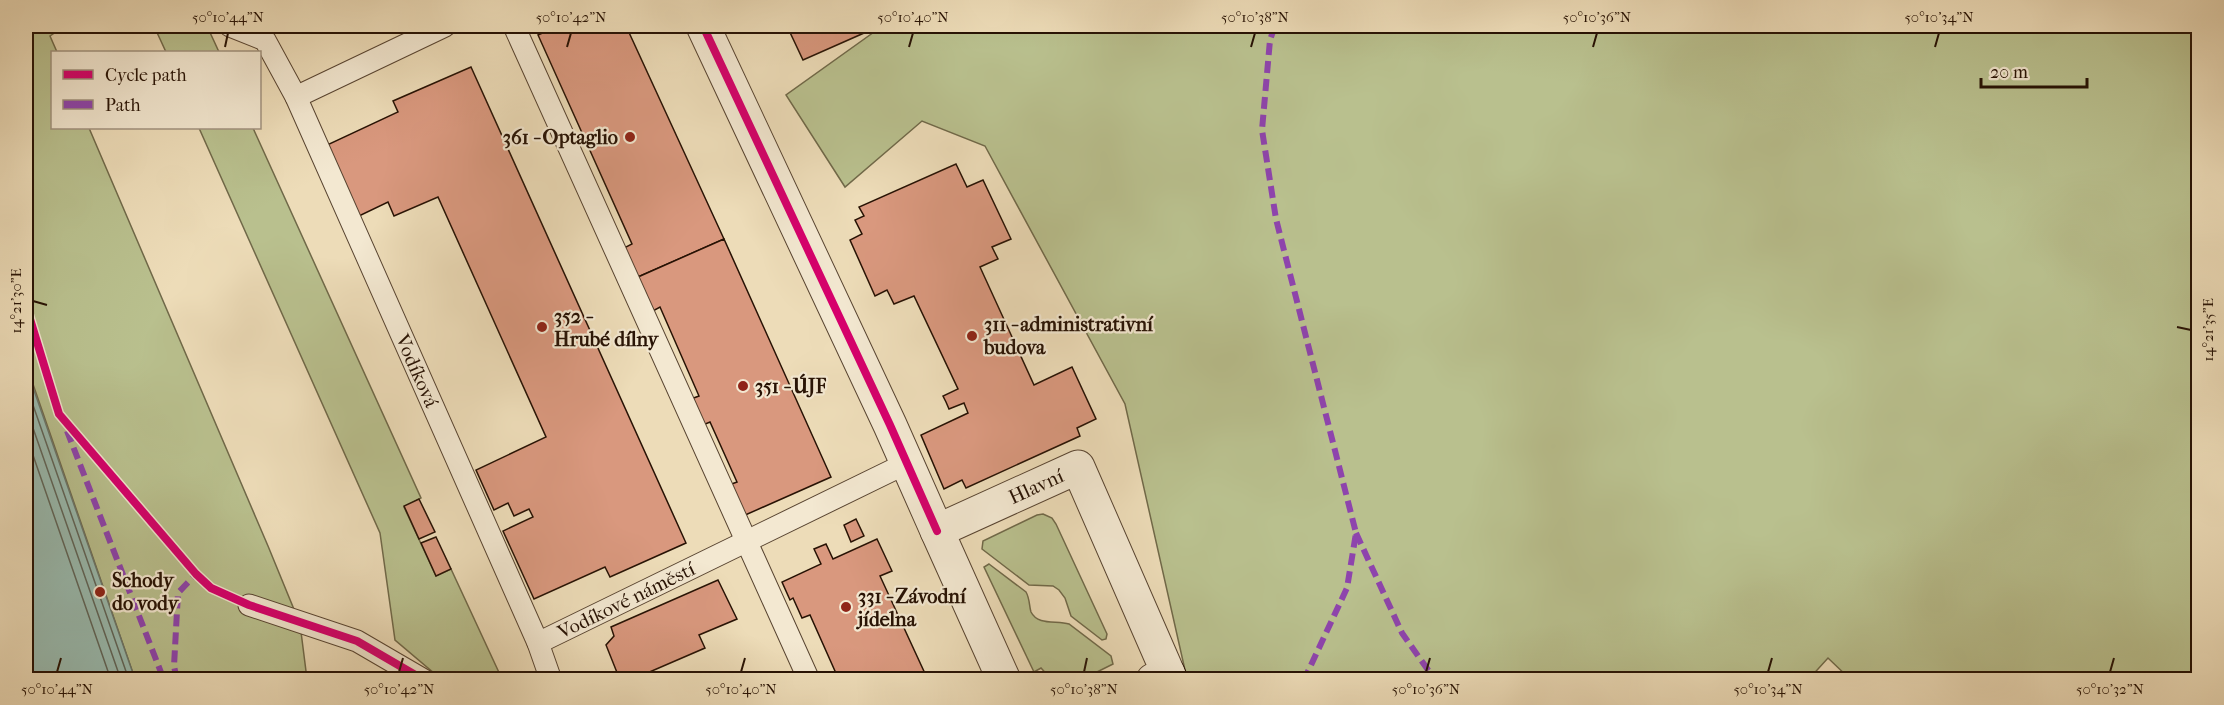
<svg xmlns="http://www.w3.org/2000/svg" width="2224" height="705" viewBox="0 0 2224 705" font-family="'IM FELL French Canon',serif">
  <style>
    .green { fill: #b9c08e; stroke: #706949; stroke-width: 1.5 }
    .water { fill: #99bbb0; stroke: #6b776b; stroke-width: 1.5 }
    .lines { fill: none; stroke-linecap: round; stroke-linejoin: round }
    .shore { stroke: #60665a; stroke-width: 1.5 }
    .building { fill: #d9987e; stroke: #271204; stroke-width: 1.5 }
    .lane-casing { stroke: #584431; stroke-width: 23 }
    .street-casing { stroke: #584431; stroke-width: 35 }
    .secondary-casing { stroke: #271204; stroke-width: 35 }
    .lane { stroke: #f3e8d1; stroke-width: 21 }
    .street { stroke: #f3e8d1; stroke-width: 33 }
    .secondary { stroke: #f3e8d1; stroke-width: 33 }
    .quiet { stroke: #8e44ad; stroke-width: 6; stroke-dasharray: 12 6; stroke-linecap: butt }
    .cycleway-casing { stroke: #f3e8d1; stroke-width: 11 }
    .cycleway { stroke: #d6006c; stroke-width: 8 }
    .ticks { fill: none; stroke: #271204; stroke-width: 2 }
    .poi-dot { fill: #8f2418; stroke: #f3e8d1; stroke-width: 2 }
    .labels { text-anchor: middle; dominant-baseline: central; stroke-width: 4.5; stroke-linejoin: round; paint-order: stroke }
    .poi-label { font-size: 20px; font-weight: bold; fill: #271204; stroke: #f3e8d1; text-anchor: start }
    .street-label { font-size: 20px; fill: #271204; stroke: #f3e8d1 }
    .neatline { fill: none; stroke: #271204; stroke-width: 2 }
    .ticks-label { font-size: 15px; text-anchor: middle; fill: #271204 }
  </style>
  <rect width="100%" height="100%" fill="#eddcb8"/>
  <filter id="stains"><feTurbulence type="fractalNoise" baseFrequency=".00333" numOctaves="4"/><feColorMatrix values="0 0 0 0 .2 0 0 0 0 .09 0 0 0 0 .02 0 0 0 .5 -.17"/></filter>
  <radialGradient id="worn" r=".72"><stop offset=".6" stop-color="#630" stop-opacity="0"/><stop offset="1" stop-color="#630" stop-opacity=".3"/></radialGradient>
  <g class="green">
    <path d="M26,26H65L50,36L57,52H52V128H89L268,546L300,624L307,679H135L26,364Z"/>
    <path d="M154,26H207L219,52H166Z"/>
    <path d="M872,26H2198V679H1850L1828,658L1808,680L1187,679L1125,404L985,146L922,121L845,187L786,95L874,32Z"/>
    <path d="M199,128H253L421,498L404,507L436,576L451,569L502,679H441L395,640L380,533Z"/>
    <path d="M1043,514L1052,518L1056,524L1107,634L1106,639L1102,640L1071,616L1065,598L1059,590L1053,586L1029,585L982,549L983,541L1037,515Z"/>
    <path d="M989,564L1026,592C1030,599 1029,606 1031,612C1038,626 1057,620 1069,624L1111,656L1113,664L1083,679H1051L1041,668L1034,672L984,567Z"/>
  </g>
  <path class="water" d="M26,364L29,376L135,679H26Z"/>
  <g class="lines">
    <g class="shore">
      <path d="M26,385L129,680"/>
      <path d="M26,408L121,680"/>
      <path d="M26,435L111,680"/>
    </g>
  </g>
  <g class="building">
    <path d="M558,26H626L724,239L638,277L624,248L632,244L538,35Z"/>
    <path d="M787,26H861L864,33L803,60Z"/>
    <path d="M471,67L686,543L610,577L605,567L534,599L503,531L533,517L529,509L514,516L508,503L494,510L476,470L546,437L438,197L394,216L388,202L359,216L327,145L398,112L393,101Z"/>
    <path d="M956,164L967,187L983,180L1011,239L992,247L998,259L980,267L1034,385L1072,367L1096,419L1077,428L1080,436L966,488L962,480L944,489L921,435L968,413L964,403L949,409L946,402L943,396L958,389L914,296L894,304L887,290L875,296L850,240L862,234L855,220L864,216L859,207Z"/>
    <path d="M724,239L831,477L743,516L729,485L737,482L710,422L703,425L691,399L699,396L660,307L653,311L638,277Z"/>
    <path d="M419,499L435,532L419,539L404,506Z"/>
    <path d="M856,519L864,536L851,542L844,525Z"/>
    <path d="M436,537L451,569L436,576L421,543Z"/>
    <path d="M877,539L892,571L880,576L928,680H839L810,615L802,618L793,598L790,600L782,582L821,564L814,549L826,544L833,559Z"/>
    <path d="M718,580L737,619L699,635L705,648L631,680H620L606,645L614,636L611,627Z"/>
  </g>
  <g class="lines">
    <defs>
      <g id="lane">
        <path id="s1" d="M230,26L265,40L296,97L538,643L551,680"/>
        <path d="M514,26L809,680"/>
        <path d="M296,97L445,26"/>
        <path d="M249,605L357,641L424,680"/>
        <path id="s2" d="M538,643L907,463"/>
      </g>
      <g id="street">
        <path d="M703,26L890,425L937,531"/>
        <path id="s3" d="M1004,680L937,531L1078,467L1168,673L1153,680"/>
      </g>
      <path id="secondary" d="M1168,673L1171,680"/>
    </defs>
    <use href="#lane" class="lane-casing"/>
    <use href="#street" class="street-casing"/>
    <use href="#secondary" class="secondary-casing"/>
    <use href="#lane" class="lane"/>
    <use href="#street" class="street"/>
    <use href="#secondary" class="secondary"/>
    <g class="quiet">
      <path d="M1275,26L1270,40L1262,130L1276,219L1356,533L1347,588L1304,680"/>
      <path d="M67,431L164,680"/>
      <path d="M1356,533L1402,633L1435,680"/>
      <path d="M177,680L174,666L178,593L196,574"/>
    </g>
    <defs>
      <g id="cycleway">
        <path d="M703,26L890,425L937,531"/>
        <path d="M26,306L59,414L196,574L211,588L249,605L357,641L424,680"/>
      </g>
    </defs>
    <use href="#cycleway" class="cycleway-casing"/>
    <use href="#cycleway" class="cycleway"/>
  </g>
  <path class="ticks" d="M225,47L228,33M567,47L571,33M909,47L913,33M1251,47L1255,33M1593,47L1597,33M1935,47L1939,33M33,301L47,305M2177,327L2191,330M57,672L61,658M399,672L403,658M741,672L745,658M1084,672L1087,658M1426,672L1430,658M1768,672L1772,658M2110,672L2114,658"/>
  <g class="poi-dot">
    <circle cx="630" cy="137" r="6"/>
    <circle cx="542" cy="327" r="6"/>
    <circle cx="972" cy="336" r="6"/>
    <circle cx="743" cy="386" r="6"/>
    <circle cx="100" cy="592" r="6"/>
    <circle cx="846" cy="607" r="6"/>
  </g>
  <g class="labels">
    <g class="poi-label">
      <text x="618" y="137" text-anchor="end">361 - Optaglio</text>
      <text x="554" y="316">352 -<tspan x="554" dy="23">Hrubé dílny</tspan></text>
      <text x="984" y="324">311 - administrativní<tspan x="984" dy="23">budova</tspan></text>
      <text x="755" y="386">351 - ÚJF</text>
      <text x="112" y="580">Schody<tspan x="112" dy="23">do vody</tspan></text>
      <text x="858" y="596">331 - Závodní<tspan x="858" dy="23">jídelna</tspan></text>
    </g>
    <g class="street-label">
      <text stroke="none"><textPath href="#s1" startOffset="402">Vodíková</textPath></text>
      <text stroke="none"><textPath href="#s3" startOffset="272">Hlavní</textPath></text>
      <text stroke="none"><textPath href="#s2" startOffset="98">Vodíkové náměstí</textPath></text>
    </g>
  </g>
  <rect width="2224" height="705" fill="none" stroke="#eddcb8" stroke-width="66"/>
  <rect x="51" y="51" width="210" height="78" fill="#f3e8d1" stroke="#a1927f" stroke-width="1.5"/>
  <rect x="63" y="70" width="30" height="9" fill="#d6006c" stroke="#a1927f" stroke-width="1.5"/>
  <text x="105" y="81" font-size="18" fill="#271204">Cycle path</text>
  <rect x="63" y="100" width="30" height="9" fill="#8e44ad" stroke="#a1927f" stroke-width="1.5"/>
  <text x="105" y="111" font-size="18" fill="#271204">Path</text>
  <path d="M1981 78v9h106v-9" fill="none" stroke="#271204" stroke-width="3"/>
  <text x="1990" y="78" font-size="18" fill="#271204" stroke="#f3e8d1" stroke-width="4.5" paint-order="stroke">20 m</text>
  <rect x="33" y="33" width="2158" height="639" class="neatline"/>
  <g class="ticks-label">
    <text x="228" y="22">50°10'44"N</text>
    <text x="571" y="22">50°10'42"N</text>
    <text x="913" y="22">50°10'40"N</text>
    <text x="1255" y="22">50°10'38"N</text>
    <text x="1597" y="22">50°10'36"N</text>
    <text x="1939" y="22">50°10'34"N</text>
    <text transform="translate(16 301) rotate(-90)" y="5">14°21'30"E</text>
    <text transform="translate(2208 330) rotate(-90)" y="5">14°21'35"E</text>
    <text x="57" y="694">50°10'44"N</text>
    <text x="399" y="694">50°10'42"N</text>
    <text x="741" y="694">50°10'40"N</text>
    <text x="1084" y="694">50°10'38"N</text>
    <text x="1426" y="694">50°10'36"N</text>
    <text x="1768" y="694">50°10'34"N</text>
    <text x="2110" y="694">50°10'32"N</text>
  </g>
  <rect width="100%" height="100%" filter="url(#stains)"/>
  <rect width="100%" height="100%" fill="url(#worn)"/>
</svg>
